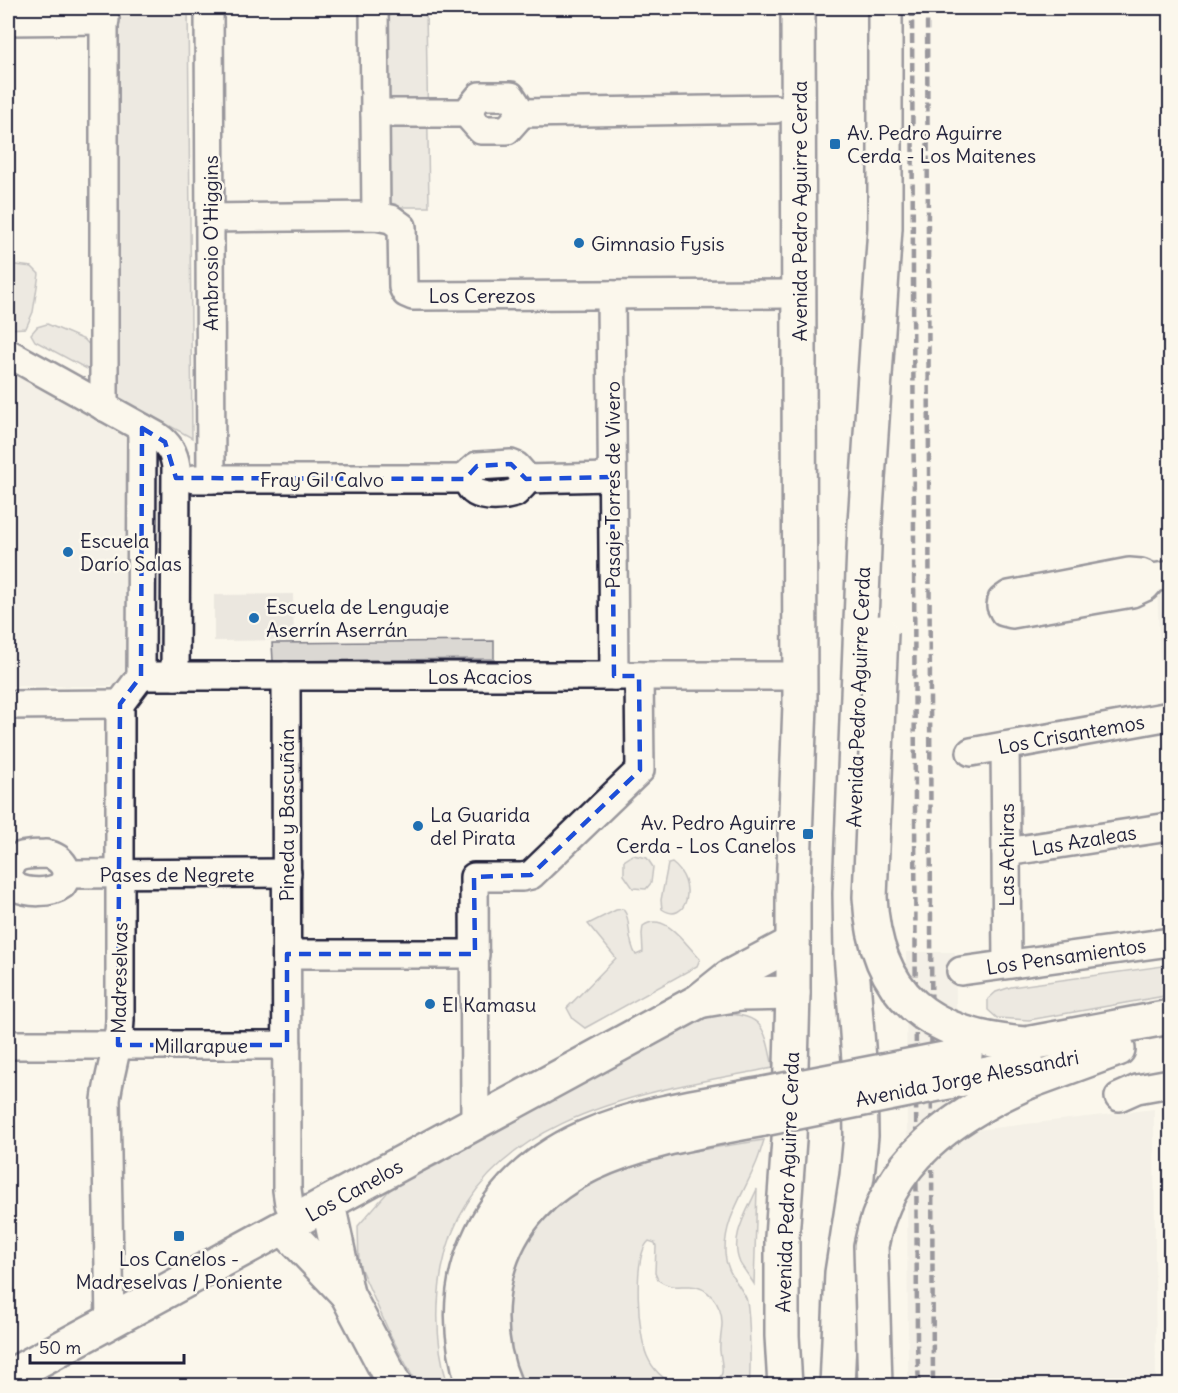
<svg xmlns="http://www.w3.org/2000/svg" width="1178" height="1393" viewBox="0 0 1178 1393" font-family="Delius,sans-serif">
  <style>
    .built { fill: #ebe7df }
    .green { fill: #dbd8d3; stroke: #7e7d87; stroke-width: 1.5 }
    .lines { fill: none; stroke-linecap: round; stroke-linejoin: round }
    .minor-casing { stroke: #22223b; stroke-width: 32 }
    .major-casing { stroke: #22223b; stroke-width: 38 }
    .highway-casing { stroke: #22223b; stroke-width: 38 }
    .minor { stroke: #fbf7ec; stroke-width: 27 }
    .major { stroke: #fbf7ec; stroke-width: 33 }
    .highway { stroke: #fbf7ec; stroke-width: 33 }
    .rail { stroke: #22223b; stroke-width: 4.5; stroke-dasharray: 9 4.5; stroke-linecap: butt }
    .highway-bridge-casing { stroke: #22223b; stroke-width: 38; stroke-linecap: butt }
    .highway-bridge { stroke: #fbf7ec; stroke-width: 33 }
    .marked { fill: none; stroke: #1d4ed8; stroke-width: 4.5; stroke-dasharray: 12 8; stroke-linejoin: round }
    .poi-dot { fill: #1f6fb2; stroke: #fbf7ec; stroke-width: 2 }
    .labels { text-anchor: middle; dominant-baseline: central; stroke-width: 5; stroke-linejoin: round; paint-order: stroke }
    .poi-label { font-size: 20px; fill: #22223b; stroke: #fbf7ec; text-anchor: start }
    .street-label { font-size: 20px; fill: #22223b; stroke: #fbf7ec }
  </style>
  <rect width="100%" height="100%" fill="#fbf7ec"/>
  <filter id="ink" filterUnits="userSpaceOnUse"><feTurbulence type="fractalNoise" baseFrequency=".0167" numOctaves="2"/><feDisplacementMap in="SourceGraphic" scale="12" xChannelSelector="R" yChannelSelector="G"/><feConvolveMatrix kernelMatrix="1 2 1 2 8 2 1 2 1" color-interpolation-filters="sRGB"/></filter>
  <g filter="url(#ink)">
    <g class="built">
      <path d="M8,366L132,434L126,669L118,686H8Z"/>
      <path d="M1170,584V658L1160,660L1157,587Z"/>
      <path d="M293,594L294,640L214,641V595Z"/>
      <path d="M906,952H955L959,1132L1154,1109L1156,1385H908Z"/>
    </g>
    <g class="green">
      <path d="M111,8H188L192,438L113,395Z"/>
      <path d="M381,8H426L429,207H382Z"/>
      <path d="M8,264L32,267L39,274L33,312L26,328L8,329Z"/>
      <path d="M47,324L85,340L92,348L94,368L87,369L35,341L31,334L37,327Z"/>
      <path d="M494,641V659L273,661L272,643Z"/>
      <path d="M633,855L647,858L653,867L651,883L646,889L633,888L624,875V861Z"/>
      <path d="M672,863C699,883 686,926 662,909L661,900L668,864Z"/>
      <path d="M623,909C632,920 626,939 636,955L643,952L642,934L643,926C665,910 687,946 700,959L697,966L585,1028L573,1019L567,1008L616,958L588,924L616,910Z"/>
      <path d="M1170,965V995L1029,1020L997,1018L988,1010V999L996,992L1011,987Z"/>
      <path d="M711,1014C761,1013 764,1021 773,1068C646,1091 470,1116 442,1269C435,1309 436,1347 448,1385H417L390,1334L359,1265L358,1226L393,1186L437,1165L502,1124Z"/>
      <path d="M764,1140C761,1149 759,1158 755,1166C743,1195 724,1220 725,1253C726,1272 738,1282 746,1298C750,1308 751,1372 749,1385H708C728,1376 722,1370 720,1351C719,1342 722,1333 722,1323C722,1305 708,1285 688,1286C676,1286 669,1288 658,1280L655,1273L656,1246L655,1243L649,1241C632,1256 638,1336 647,1356C653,1370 664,1380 677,1385L524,1386C507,1347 502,1315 514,1275C516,1266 518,1256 522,1248C566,1162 680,1154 764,1140Z"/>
      <path d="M757,1189L754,1284C750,1277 744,1270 740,1263C729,1238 747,1212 757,1189Z"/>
    </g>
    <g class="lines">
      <defs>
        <g id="minor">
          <path d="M209,8L211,479"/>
          <path d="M374,8L376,216"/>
          <path d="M8,21L105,20"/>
          <path d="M375,113H466L481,130H507L522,113L511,96H480L466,113"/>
          <path d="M522,113L775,109"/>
          <path d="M210,218L376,216L391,219L402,227L403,287L406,293L413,296L785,294"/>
          <path d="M611,295L614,676"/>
          <path d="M8,353L157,436C169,444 174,453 176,467L175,676"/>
          <path d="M104,407V8"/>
          <path d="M511,464L516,466L523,474V485L515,493C498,498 463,500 469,473L477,466Z"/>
          <path d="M195,479H468"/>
          <path d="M524,479L612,477"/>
          <path d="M1153,578L1145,587L1132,593L1012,614L1004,612L1001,606L1002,600L1009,595L1129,572L1141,573L1153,578L1170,575"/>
          <path d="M141,676H784"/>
          <path d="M141,676L142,428"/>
          <path d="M286,676L287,1190L289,1204L297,1221"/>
          <path d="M8,705L120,704"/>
          <path d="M1005,746L1007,964"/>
          <path d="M971,752L1170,716"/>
          <path d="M1006,852L1162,828"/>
          <path d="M46,854C62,857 72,871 62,885C50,894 28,893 16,887C11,882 8,877 9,869C13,852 32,855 46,854Z"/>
          <path d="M67,874L287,873"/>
          <path d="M287,954H475"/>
          <path d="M961,971L1170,942"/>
          <path d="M8,1045H287"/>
          <path d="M1119,1097L1137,1089L1170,1083"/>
          <path d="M475,1123L474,877H522L531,875L640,770L639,676"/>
          <path d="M110,1322L106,1100C109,1073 119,1047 120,1020V704L141,676"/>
        </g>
        <g id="major">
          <path d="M704,1000L740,994L793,993"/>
          <path d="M328,1204L347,1294L395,1386"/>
          <path d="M284,1228L347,1294"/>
          <path d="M8,1377L699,1001L729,977L793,943"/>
        </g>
        <g id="highway">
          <path d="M1026,1044L1170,1017"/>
          <path d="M1028,1082L1118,1049"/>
          <path d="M474,1386C459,1338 457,1290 477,1244C527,1126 654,1114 764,1094"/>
          <path d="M505,1386C489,1349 487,1313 496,1274C527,1154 661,1139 763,1119"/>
          <path d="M785,1386L782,1336V1237L789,1140L793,993V894L800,704L798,8"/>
          <path d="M837,1386L842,1273L857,1176L861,1136L860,1073L851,953L850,893L865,523L885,228V8"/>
        </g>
      </defs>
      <use href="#minor" class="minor-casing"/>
      <use href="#major" class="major-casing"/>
      <use href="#highway" class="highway-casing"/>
      <use href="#minor" class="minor"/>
      <use href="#major" class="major"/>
      <use href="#highway" class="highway"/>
      <g class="rail">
        <path d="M912,8L917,1343L919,1386"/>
        <path d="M927,8L933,1386"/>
      </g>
      <defs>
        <g id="highway-bridge">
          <path d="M881,632L870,897C875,997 930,1037 1026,1044"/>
          <path d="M764,1094L965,1055"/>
          <path d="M763,1119L1028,1066"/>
          <path d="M875,1386L871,1246C887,1159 953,1116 1028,1082"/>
        </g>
      </defs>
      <use href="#highway-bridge" class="highway-bridge-casing"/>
      <use href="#highway-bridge" class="highway-bridge"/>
    </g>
  </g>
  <path d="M0 0H1178V1393H0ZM142,428L165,442L176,478L465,479L477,466L511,464L526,479L612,477L614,676H639L640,770L531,875L474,877L475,954H287V1045H118L120,704L141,676Z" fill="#fbf7ec" fill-opacity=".55" fill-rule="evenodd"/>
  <path class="marked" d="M142,428L165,442L176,478L465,479L477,466L511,464L526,479L612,477L614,676H639L640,770L531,875L474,877L475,954H287V1045H118L120,704L141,676Z"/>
  <g class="poi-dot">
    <rect x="829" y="138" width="12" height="12" rx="3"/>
    <circle cx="579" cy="243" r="6"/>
    <circle cx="68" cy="552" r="6"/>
    <circle cx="254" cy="618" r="6"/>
    <circle cx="418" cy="826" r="6"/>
    <rect x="802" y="828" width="12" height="12" rx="3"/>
    <circle cx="430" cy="1004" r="6"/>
    <rect x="173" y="1230" width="12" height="12" rx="3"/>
  </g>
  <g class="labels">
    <g class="poi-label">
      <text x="847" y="132">Av. Pedro Aguirre<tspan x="847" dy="23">Cerda - Los Maitenes</tspan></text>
      <text x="591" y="243">Gimnasio Fysis</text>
      <text x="80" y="540">Escuela<tspan x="80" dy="23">Darío Salas</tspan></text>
      <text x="266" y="606">Escuela de Lenguaje<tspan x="266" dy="23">Aserrín Aserrán</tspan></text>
      <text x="430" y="814">La Guarida<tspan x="430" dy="23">del Pirata</tspan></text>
      <text x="796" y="822" text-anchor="end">Av. Pedro Aguirre<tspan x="796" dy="23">Cerda - Los Canelos</tspan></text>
      <text x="442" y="1004">El Kamasu</text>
      <text x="179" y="1258" text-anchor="middle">Los Canelos -<tspan x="179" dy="23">Madreselvas / Poniente</tspan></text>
    </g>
    <g class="street-label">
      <text transform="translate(799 211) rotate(-90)">Avenida Pedro Aguirre Cerda</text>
      <text transform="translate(210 243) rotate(-90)">Ambrosio O'Higgins</text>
      <text x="482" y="295">Los Cerezos</text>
      <text x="322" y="479">Fray Gil Calvo</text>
      <text transform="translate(612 485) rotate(-90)">Pasaje Torres de Vivero</text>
      <text x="480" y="676">Los Acacios</text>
      <text transform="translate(858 697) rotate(-88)">Avenida Pedro Aguirre Cerda</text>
      <text transform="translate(1071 734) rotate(-10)">Los Crisantemos</text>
      <text transform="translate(286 815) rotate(-90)">Pineda y Bascuñán</text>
      <text transform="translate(1084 840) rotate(-9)">Las Azaleas</text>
      <text transform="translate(1006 855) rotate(-90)">Las Achiras</text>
      <text x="177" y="874">Pases de Negrete</text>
      <text transform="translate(1066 956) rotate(-8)">Los Pensamientos</text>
      <text transform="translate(119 978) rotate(-89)">Madreselvas</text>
      <text x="201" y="1045">Millarapue</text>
      <text transform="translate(967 1078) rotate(-11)">Avenida Jorge Alessandri</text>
      <text transform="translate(787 1182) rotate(-88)">Avenida Pedro Aguirre Cerda</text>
      <text transform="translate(354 1190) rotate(-29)">Los Canelos</text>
    </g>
  </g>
  <rect width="1178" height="1393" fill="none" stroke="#fbf7ec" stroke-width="30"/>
  <rect x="15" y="15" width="1148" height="1363" fill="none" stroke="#22223b" stroke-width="2" filter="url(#ink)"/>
  <path d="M30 1354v9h154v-9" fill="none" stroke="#22223b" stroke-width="3"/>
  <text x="39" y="1354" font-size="18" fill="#22223b" stroke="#fbf7ec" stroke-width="4.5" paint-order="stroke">50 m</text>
</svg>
